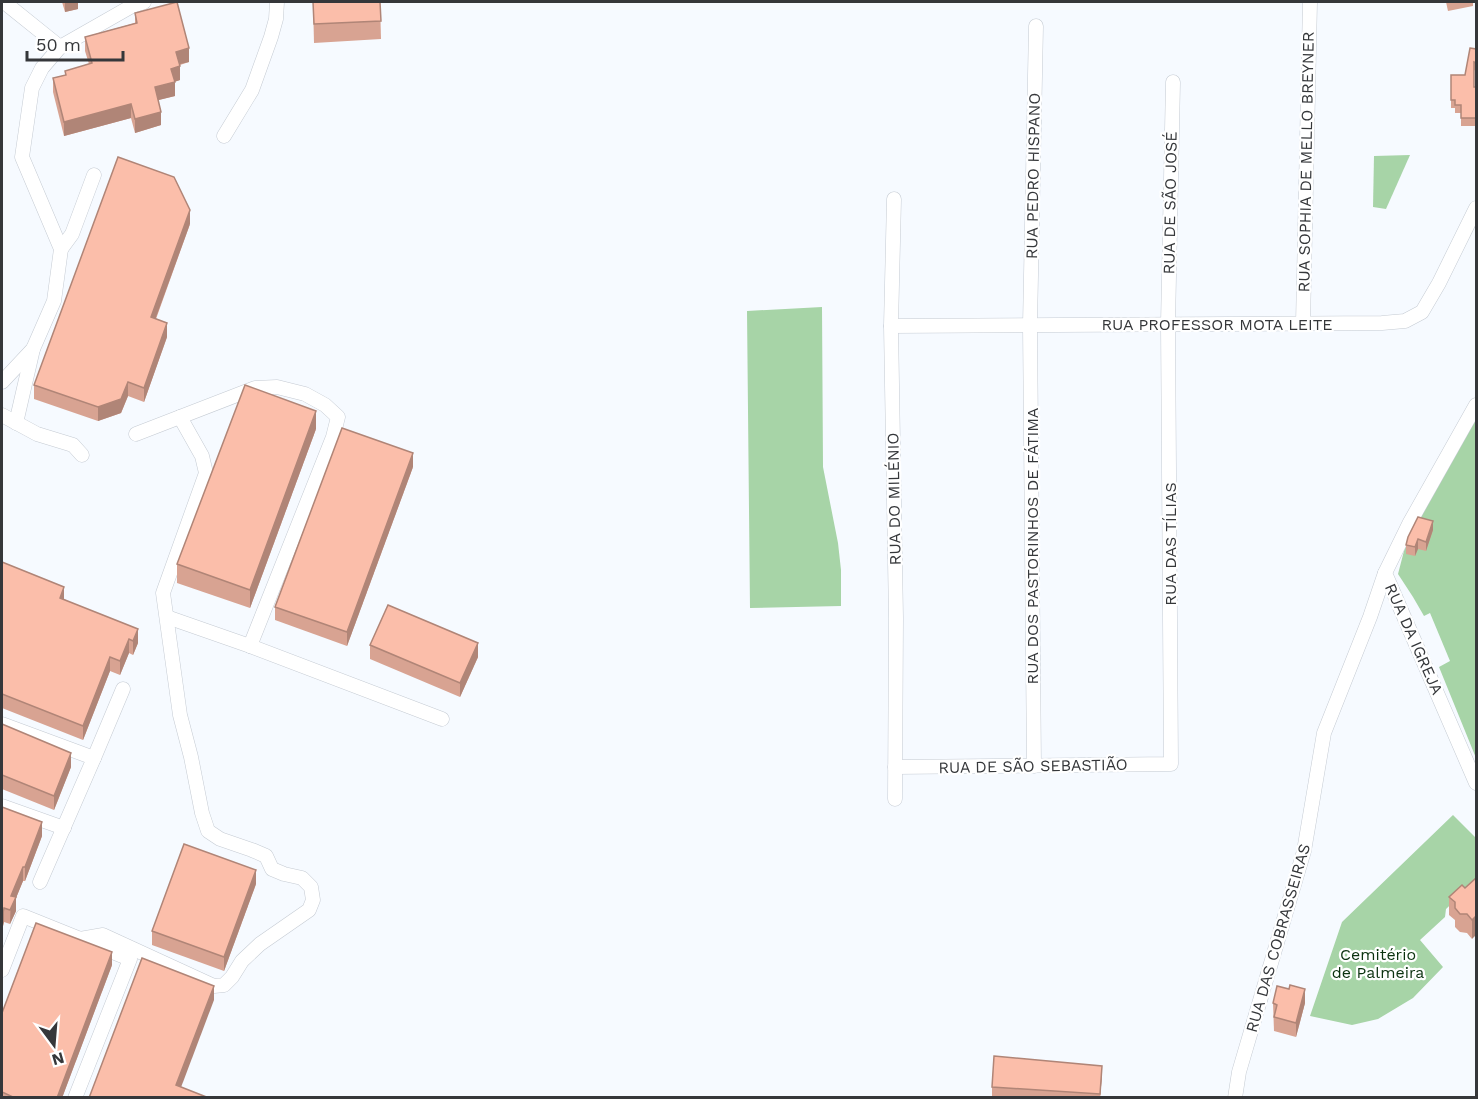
<svg xmlns="http://www.w3.org/2000/svg" width="1478" height="1099" viewBox="0 0 1478 1099" font-family="'Work Sans',sans-serif">
  <style>
    .green { fill: #a7d4a7 }
    .lines { fill: none; stroke-linecap: round; stroke-linejoin: round }
    .minor-casing { stroke: #c5cbd3; stroke-width: 15 }
    .minor { stroke: #fff; stroke-width: 14 }
    .wall { fill: #d8a392 }
    .shaded-wall { fill: #b08577 }
    .building { fill: #fbbeaa; stroke: #b08577; stroke-width: 1.5 }
    .labels { text-anchor: middle; dominant-baseline: central; stroke-width: 4.5; stroke-linejoin: round; paint-order: stroke }
    .street-label { font-size: 16px; fill: #35373a; stroke: #fff }
    .park-label { font-size: 16px; fill: #0b320f; stroke: #fff }
  </style>
  <rect width="100%" height="100%" fill="#f6faff"/>
  <g class="green">
    <path d="M1410,155L1386,209L1373,207L1374,156Z"/>
    <path d="M822,307L823,467L838,543L841,570V606L750,608L747,311Z"/>
    <path d="M1476,411V758L1439,667L1450,661L1430,613L1424,616L1413,597L1398,574L1410,528Z"/>
    <path d="M1453,815L1476,838V880L1446,909L1445,917L1420,940L1443,967L1413,998L1378,1019L1352,1025L1310,1016L1342,922Z"/>
  </g>
  <g class="lines">
    <defs>
      <g id="minor">
        <path d="M4,2L60,47"/>
        <path d="M224,136L252,90L271,37L276,19L277,2"/>
        <path d="M894,199L891,326L896,618L895,799"/>
        <path d="M61,249L72,234L94,175"/>
        <path d="M1303,323L1310,2"/>
        <path d="M891,326L1382,323L1405,321L1422,312L1439,283L1476,208"/>
        <path d="M2,382L33,349L54,301L61,249L22,157L32,88L42,68L60,47L132,6L144,2"/>
        <path d="M1476,405L1409,524L1385,573L1476,783"/>
        <path d="M2,415L37,434L73,445L82,455"/>
        <path d="M16,423L33,349"/>
        <path d="M136,434L255,388L277,387L305,394L325,405L338,417L333,437L250,646"/>
        <path d="M167,617L250,646L442,719"/>
        <path d="M2,724L94,758L40,882"/>
        <path d="M94,758L123,689"/>
        <path d="M1034,766L1030,325L1036,26"/>
        <path d="M895,767L1171,764L1168,324L1173,82"/>
        <path d="M2,806L64,828"/>
        <path d="M80,939L103,935L214,986L224,985L232,977L242,961L260,944L309,910L313,900L311,887L302,878L284,874L272,869L266,856L252,850L220,839L208,831L202,813L191,757L180,715L163,593L206,473L202,456L180,417"/>
        <path d="M2,970L23,916L130,959L75,1098"/>
        <path d="M1235,1098L1239,1072L1304,851L1324,733L1370,617L1385,573"/>
      </g>
    </defs>
    <use href="#minor" class="minor-casing"/>
    <use href="#minor" class="minor"/>
  </g>
  <g class="wall">
    <path d="M62,2H78V9L65,12Z"/>
    <path d="M313,2H380L381,39L314,43Z"/>
    <path d="M1446,2H1473V6L1448,11Z"/>
    <path d="M135,13L189,62L180,65V80L174,82L175,96L158,100L161,125L135,133L131,118L64,136L53,92V78L65,75V71L89,64L85,51V37L135,23Z"/>
    <path d="M1476,49V71L1474,70V87H1476V126H1461V113H1455V108H1451V75H1465Z"/>
    <path d="M190,224L156,319L167,337L144,402L128,396L121,413L98,421L34,399V385Z"/>
    <path d="M316,429L250,608L177,583V564Z"/>
    <path d="M413,467L347,646L275,620V607Z"/>
    <path d="M1433,530L1426,551L1418,549L1415,556L1406,554V545Z"/>
    <path d="M2,562L138,643L133,655L129,653L120,675L110,671L83,740L2,708Z"/>
    <path d="M370,645L478,657L460,697L370,659Z"/>
    <path d="M2,724L71,767L54,810L2,789Z"/>
    <path d="M2,807L42,836L25,881H23L16,898V911L10,924L4,922L2,930Z"/>
    <path d="M1476,878L1472,939L1467,933L1460,932L1455,927V920L1449,915V897L1465,888Z"/>
    <path d="M256,884L224,971L152,945V931Z"/>
    <path d="M112,965L62,1098H2V1013Z"/>
    <path d="M1289,989L1305,1003L1296,1037L1274,1031L1273,1003Z"/>
    <path d="M1102,1075L1100,1098H1016L992,1096V1087Z"/>
  </g>
  <g class="shaded-wall">
    <path d="M65,2H78V9L65,12Z"/>
    <path d="M189,48V62L176,65V52Z"/>
    <path d="M180,66V80L171,83V69Z"/>
    <path d="M175,82V96L155,101V87Z"/>
    <path d="M131,104V118L64,136V122Z"/>
    <path d="M161,112V125L135,133V119Z"/>
    <path d="M190,210V224L151,331V317Z"/>
    <path d="M167,323V337L144,402V388Z"/>
    <path d="M128,382V396L121,413L98,421V407Z"/>
    <path d="M316,411V429L250,608V590Z"/>
    <path d="M413,453V467L347,646V632Z"/>
    <path d="M1433,521V530L1426,551V542Z"/>
    <path d="M1418,539V549L1415,556V547Z"/>
    <path d="M64,587V601L60,598Z"/>
    <path d="M138,629V643L133,655V641Z"/>
    <path d="M129,639V653L120,675V661Z"/>
    <path d="M478,643V657L460,697V683Z"/>
    <path d="M110,657V671L83,740V726Z"/>
    <path d="M71,753V767L54,810V796Z"/>
    <path d="M42,822V836L25,881V867Z"/>
    <path d="M23,867V881L16,898V911L10,924L11,896Z"/>
    <path d="M256,870V884L224,971V957Z"/>
    <path d="M4,908V922L2,930V917Z"/>
    <path d="M1476,916V935L1472,939V920Z"/>
    <path d="M112,952V965L62,1098H57Z"/>
    <path d="M214,986V1000L177,1098L176,1085Z"/>
    <path d="M1305,989V1003L1296,1037V1023Z"/>
    <path d="M1102,1066V1075L1100,1098V1094Z"/>
  </g>
  <g class="building">
    <path d="M177,2L189,48L176,52L180,66L171,69L175,82L155,87L161,112L135,119L131,104L64,122L53,78L66,75L65,71L92,63L85,37L137,23L135,13Z"/>
    <path d="M313,2H380L381,21L314,24Z"/>
    <path d="M1470,48L1476,49V63L1474,62V87H1476V118H1461V105H1455V100H1451V75H1465Z"/>
    <path d="M118,157L174,177L190,210L151,317L167,323L144,388L128,382L121,399L98,407L34,385Z"/>
    <path d="M245,385L316,411L250,590L177,564Z"/>
    <path d="M342,428L413,453L347,632L275,607Z"/>
    <path d="M1418,517L1433,521L1426,542L1418,539L1415,547L1406,545L1408,537Z"/>
    <path d="M2,562L64,587L60,598L138,629L133,641L129,639L120,661L110,657L83,726L2,694Z"/>
    <path d="M388,605L478,643L460,683L370,645Z"/>
    <path d="M2,724L71,753L54,796L2,775Z"/>
    <path d="M2,807L42,822L25,867H23L11,896L16,897L10,910L4,908L2,917Z"/>
    <path d="M184,844L256,870L224,957L152,931Z"/>
    <path d="M1476,878V916L1472,920L1467,914H1460L1455,908V902L1449,897L1462,885L1465,888Z"/>
    <path d="M36,923L112,952L57,1098H15L2,1092V1013Z"/>
    <path d="M142,958L214,986L176,1085L209,1098H89Z"/>
    <path d="M1290,985L1305,989L1296,1023L1274,1017L1277,1005L1273,1003L1277,986L1289,989Z"/>
    <path d="M994,1056L1102,1066L1100,1094L992,1087Z"/>
  </g>
  <g class="labels">
    <g class="street-label">
      <text transform="translate(1306 162) rotate(-89)">RUA SOPHIA DE MELLO BREYNER</text>
      <text transform="translate(1033 176) rotate(-89)">RUA PEDRO HISPANO</text>
      <text transform="translate(1170 203) rotate(-89)">RUA DE SÃO JOSÉ</text>
      <text x="1217" y="324">RUA PROFESSOR MOTA LEITE</text>
      <text transform="translate(894 499) rotate(-91)">RUA DO MILÉNIO</text>
      <text transform="translate(1170 544) rotate(-90)">RUA DAS TÍLIAS</text>
      <text transform="translate(1032 546) rotate(-90)">RUA DOS PASTORINHOS DE FÁTIMA</text>
      <text transform="translate(1414 639) rotate(66)">RUA DA IGREJA</text>
      <text transform="translate(1033 766) rotate(-1)">RUA DE SÃO SEBASTIÃO</text>
      <text transform="translate(1278 938) rotate(-74)">RUA DAS COBRASSEIRAS</text>
    </g>
    <g class="park-label">
      <text x="1378" y="954">Cemitério<tspan x="1378" dy="18">de Palmeira</tspan></text>
    </g>
  </g>
  <rect width="1478" height="1099" fill="none" stroke="#35373a" stroke-width="6"/>
  <g transform="translate(54 1045) rotate(164)" stroke="#ffffff" stroke-width="4.5" paint-order="stroke">
  <path d="M0-4.5L10 22L0 15L-10 22Z" fill="#35373a"/>
  <text y="-9" font-size="16" font-weight="bold" text-anchor="middle" fill="#35373a">N</text>
  </g>
  <path d="M27 51v9h96v-9" fill="none" stroke="#35373a" stroke-width="3"/>
  <text x="36" y="51" font-size="18" fill="#35373a" stroke="#ffffff" stroke-width="4.5" paint-order="stroke">50 m</text>
</svg>
